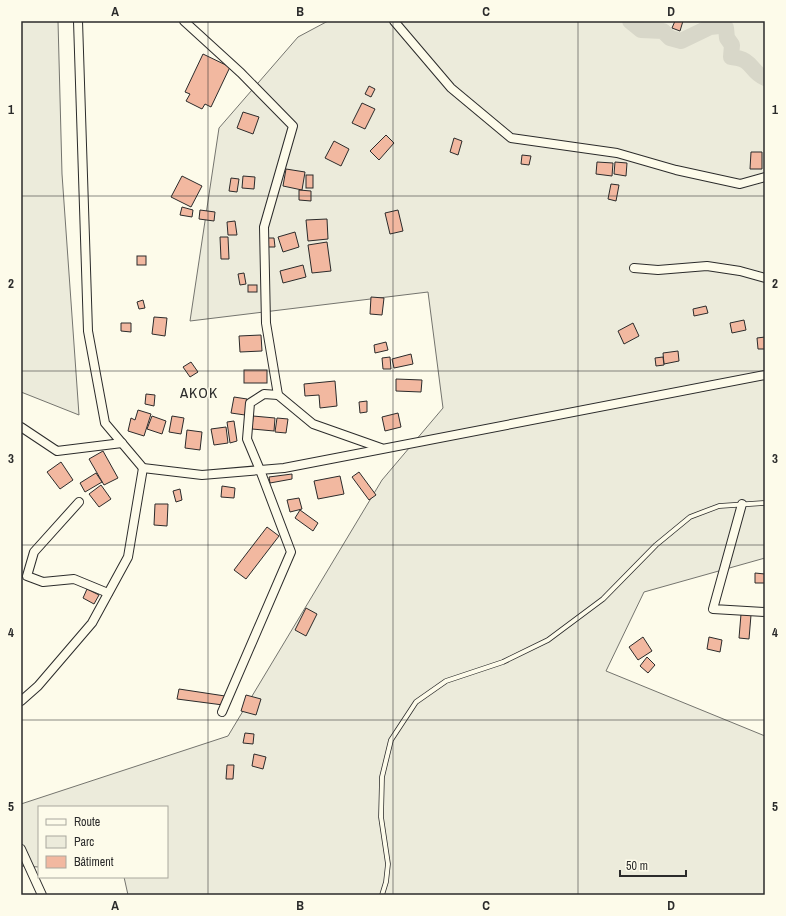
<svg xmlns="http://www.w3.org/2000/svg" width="786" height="916" viewBox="0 0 786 916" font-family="'Archivo Narrow',sans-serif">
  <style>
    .green { fill: #ecebdb; stroke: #74746e }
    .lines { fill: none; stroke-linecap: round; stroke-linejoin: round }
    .river { stroke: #d8d7c9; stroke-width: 16 }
    .building { fill: #f2b8a0; stroke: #2b2b2b }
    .lane-casing { stroke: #2b2b2b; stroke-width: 5.5 }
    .street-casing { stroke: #2b2b2b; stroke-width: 10 }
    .lane { stroke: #fdfbea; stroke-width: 4 }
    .street { stroke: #fdfbea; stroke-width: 8 }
    .grid { fill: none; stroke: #2b2b2b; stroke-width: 1; stroke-opacity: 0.55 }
    .labels { text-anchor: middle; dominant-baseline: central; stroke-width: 3; stroke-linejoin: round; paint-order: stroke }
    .quarter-label { font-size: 15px; letter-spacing: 1px; fill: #2b2b2b; stroke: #fdfbea }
    .neatline { fill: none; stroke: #2b2b2b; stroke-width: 1.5 }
    .grid-label { font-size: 13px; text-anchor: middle; font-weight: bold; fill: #2b2b2b }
  </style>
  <rect width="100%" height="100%" fill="#fdfbea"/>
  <g class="green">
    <path d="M21,21H58L62,174L79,415L21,392Z"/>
    <path d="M328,21H765V558L644,592L606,671L765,736V895H128L124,877H167V807H39V867L21,866V804L228,736L382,480L443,408L428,292L190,321L219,128L298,37Z"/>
  </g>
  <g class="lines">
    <path class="river" d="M630,21L641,30L663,31L670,38L681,41L710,27L719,26L726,28L727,38L732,45L731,57C754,59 749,71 765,78"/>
  </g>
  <g class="building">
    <path d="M675,21H683L680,31L672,28Z"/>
    <path d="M203,54L230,67L211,107L205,104L202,109L186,101L190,94L185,92Z"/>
    <path d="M369,86L375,89L371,97L365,94Z"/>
    <path d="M362,103L375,109L365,129L352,123Z"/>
    <path d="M243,112L259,117L253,134L237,128Z"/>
    <path d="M386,135L394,143L379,160L370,151Z"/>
    <path d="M454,138L462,141L458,155L450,152Z"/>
    <path d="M334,141L349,149L341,166L325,158Z"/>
    <path d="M751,152H762V169H750Z"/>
    <path d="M522,155L531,156L529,165L521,164Z"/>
    <path d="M597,162L613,163L612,176L596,174Z"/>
    <path d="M615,162L627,163L626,176L614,174Z"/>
    <path d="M286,169L305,172L302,190L283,186Z"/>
    <rect x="306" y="175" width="7" height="13"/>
    <path d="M182,176L202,186L191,207L171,197Z"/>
    <path d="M243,176L255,177L254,189L242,188Z"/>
    <path d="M231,178L239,179L237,192L229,191Z"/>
    <path d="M611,184L619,185L616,201L608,199Z"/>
    <path d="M299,190L311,191V201L299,200Z"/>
    <path d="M182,207L193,210L192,217L180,215Z"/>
    <path d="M200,210L215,212L214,221L199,219Z"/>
    <path d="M398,210L403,231L390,234L385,213Z"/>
    <path d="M327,219L328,239L308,241L306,220Z"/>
    <path d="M235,221L237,235H228L227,222Z"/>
    <path d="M295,232L299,247L283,252L278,237Z"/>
    <path d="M220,237H228L229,259H221Z"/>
    <path d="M267,238H274L275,247H268Z"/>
    <path d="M327,242L331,271L312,273L308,245Z"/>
    <rect x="137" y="256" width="9" height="9"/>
    <path d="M303,265L306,277L283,283L280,271Z"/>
    <path d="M244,273L246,284L240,285L238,274Z"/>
    <rect x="248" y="285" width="9" height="7"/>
    <path d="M371,297L384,298L382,315L370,314Z"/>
    <path d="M143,300L145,308L139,309L137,302Z"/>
    <path d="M706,306L708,313L694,316L693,309Z"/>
    <path d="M154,317L167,318L165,336L152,334Z"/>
    <path d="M744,320L746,330L732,333L730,323Z"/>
    <path d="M121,323H131V332L121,331Z"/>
    <path d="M633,323L639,336L624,344L618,331Z"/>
    <path d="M261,335L262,351L240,352L239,336Z"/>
    <path d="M765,337V349H758L757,338Z"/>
    <path d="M386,342L388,350L375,353L374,345Z"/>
    <path d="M678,351L679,361L664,364L663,353Z"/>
    <path d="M411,354L413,364L394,368L392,359Z"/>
    <path d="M390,357L391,369H383L382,358Z"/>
    <path d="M663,357L664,365L656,366L655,358Z"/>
    <path d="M191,362L198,372L190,377L183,367Z"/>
    <rect x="244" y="370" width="23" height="13"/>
    <path d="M396,379L422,380L421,392L396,391Z"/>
    <path d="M335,381L337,406L320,408L319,395L305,396L304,384Z"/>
    <path d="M146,394L155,395L154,406L145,404Z"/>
    <path d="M234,397L247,399L245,415L231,413Z"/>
    <path d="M367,401V412L360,413L359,402Z"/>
    <path d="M138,410L151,414L144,436L128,431L131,418L135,420Z"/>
    <path d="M398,413L401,427L385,431L382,417Z"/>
    <path d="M152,416L166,421L162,434L147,429Z"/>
    <path d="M172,416L184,418L181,434L169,432Z"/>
    <path d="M253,416L275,418L274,431L252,429Z"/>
    <path d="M277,418L288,419L286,433L275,432Z"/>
    <path d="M234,421L237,441L230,443L227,422Z"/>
    <path d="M226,427L228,443L214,445L211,429Z"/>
    <path d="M187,430L202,432L200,450L185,448Z"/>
    <path d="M103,451L118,478L104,485L89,459Z"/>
    <path d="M61,462L73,480L60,489L47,472Z"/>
    <path d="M359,472L376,495L369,500L352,477Z"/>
    <path d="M96,473L102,482L85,492L80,483Z"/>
    <path d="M292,474V479L270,483L269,477Z"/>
    <path d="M340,476L344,494L318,499L314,481Z"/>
    <path d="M101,485L111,499L99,507L89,494Z"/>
    <path d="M222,486L235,488L234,498L221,497Z"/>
    <path d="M180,489L182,500L176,502L173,491Z"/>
    <path d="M299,498L302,509L290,512L287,500Z"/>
    <path d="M155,504H168L167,526L154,525Z"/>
    <path d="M300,510L318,523L313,531L295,518Z"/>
    <path d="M267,527L279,536L246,579L234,570Z"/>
    <path d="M755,573L765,574V583H755Z"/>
    <path d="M87,589L99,595L94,604L83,598Z"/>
    <path d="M306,608L317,614L306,636L295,630Z"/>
    <path d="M741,614L751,615L749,639L739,638Z"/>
    <path d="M643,637L652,651L638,660L629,647Z"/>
    <path d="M709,637L722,640L720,652L707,649Z"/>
    <path d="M647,657L655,665L648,673L640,666Z"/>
    <path d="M179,689L225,696L223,705L177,699Z"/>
    <path d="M246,695L261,699L256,715L241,711Z"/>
    <path d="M245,733L254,734L253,744L243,743Z"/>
    <path d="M254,754L266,757L263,769L252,766Z"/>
    <path d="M227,765H234L233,779H226Z"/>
  </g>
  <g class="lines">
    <defs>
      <path id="lane" d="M382,895L386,882L388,864L381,817L382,777L391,740L416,702L446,681L503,662L548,640L603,599L656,545L690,517L719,506L765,503"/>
      <g id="street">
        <path d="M78,21L88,331L105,423L143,468L202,475L284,468L765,375"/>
        <path d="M184,21L241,73L293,126L264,227L266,323L278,395L313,424L381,448"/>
        <path d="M394,21L451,88L511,138L617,153L676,170L740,184L765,177"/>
        <path d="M634,268L658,270L707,266L740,271L765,278"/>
        <path d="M21,427L57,451L122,443"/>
        <path d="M79,502L34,552L27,576L43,582L74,579L108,593"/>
        <path d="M742,504L713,609L765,612"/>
        <path d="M21,701L38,686L92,623L128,557L143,468"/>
        <path d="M222,712L291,552L260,470L247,439L250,403L264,394L278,395"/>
        <path d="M21,849L42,895"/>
      </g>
    </defs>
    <use href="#lane" class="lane-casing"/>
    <use href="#street" class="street-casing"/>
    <use href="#lane" class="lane"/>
    <use href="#street" class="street"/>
  </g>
  <path class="grid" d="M208,21V895M393,21V895M578,21V895M21,196H765M21,371H765M21,545H765M21,720H765"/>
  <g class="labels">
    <g class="quarter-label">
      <text x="199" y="392">AKOK</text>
    </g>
  </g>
  <rect width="786" height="916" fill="none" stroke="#fdfbea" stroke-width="44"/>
  <rect x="38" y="806" width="130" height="72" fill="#fdfbea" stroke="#a9a89e"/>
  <rect x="46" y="819" width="20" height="6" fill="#fdfbea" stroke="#a9a89e"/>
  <text x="74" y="826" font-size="12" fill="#2b2b2b">Route</text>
  <rect x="46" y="836" width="20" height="12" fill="#ecebdb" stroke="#a9a89e"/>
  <text x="74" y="846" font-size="12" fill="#2b2b2b">Parc</text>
  <rect x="46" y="856" width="20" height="12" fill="#f2b8a0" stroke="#a9a89e"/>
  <text x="74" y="866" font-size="12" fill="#2b2b2b">Bâtiment</text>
  <path d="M620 870v6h66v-6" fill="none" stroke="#2b2b2b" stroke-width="2"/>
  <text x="626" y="870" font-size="12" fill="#2b2b2b" stroke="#fdfbea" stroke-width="3" paint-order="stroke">50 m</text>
  <rect x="22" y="22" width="742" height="872" class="neatline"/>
  <g class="grid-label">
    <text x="115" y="16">A</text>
    <text x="300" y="16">B</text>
    <text x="486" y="16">C</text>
    <text x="671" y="16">D</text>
    <text x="11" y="114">1</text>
    <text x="775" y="114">1</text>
    <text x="11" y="288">2</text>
    <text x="775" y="288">2</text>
    <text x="11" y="463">3</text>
    <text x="775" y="463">3</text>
    <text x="11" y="637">4</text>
    <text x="775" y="637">4</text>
    <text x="11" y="811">5</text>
    <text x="775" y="811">5</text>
    <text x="115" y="910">A</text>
    <text x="300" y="910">B</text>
    <text x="486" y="910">C</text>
    <text x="671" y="910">D</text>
  </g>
</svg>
